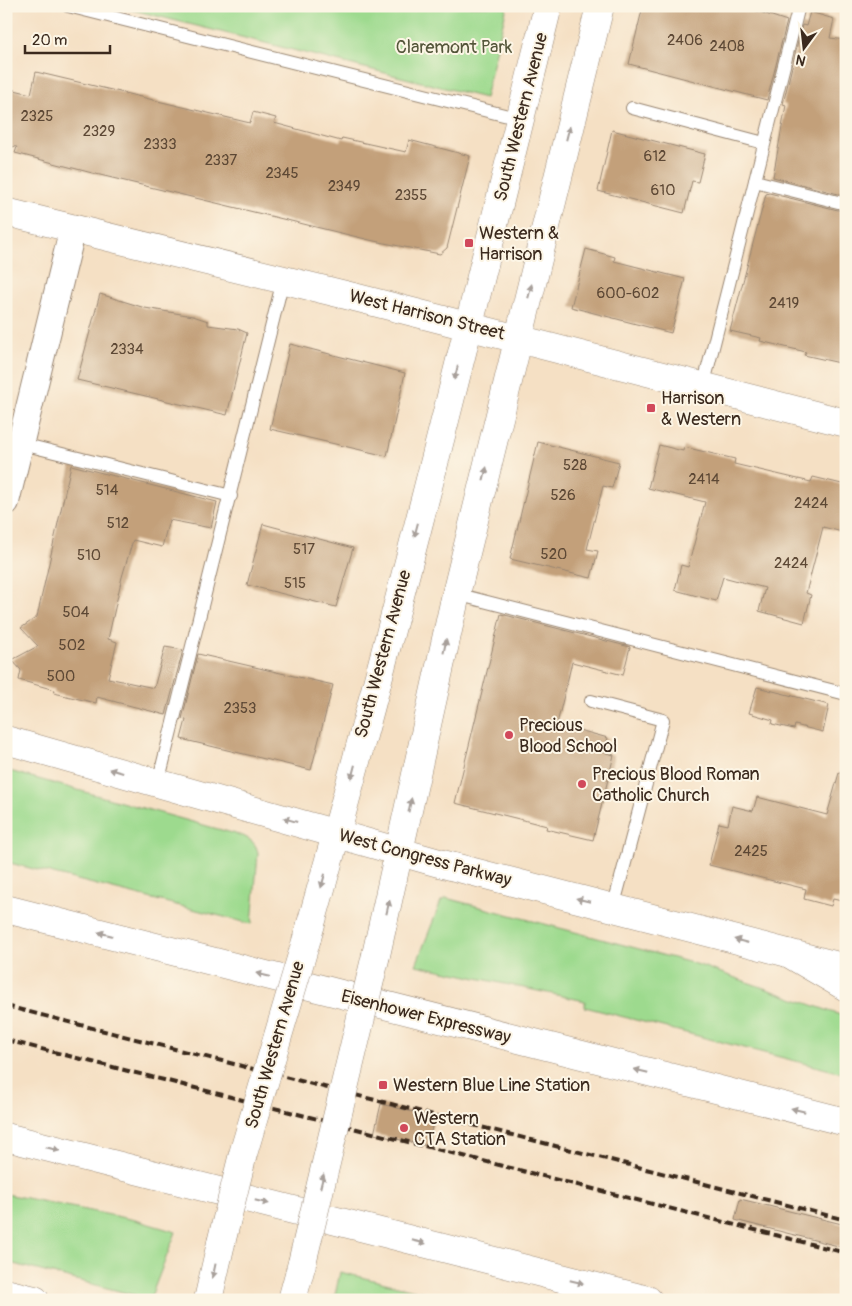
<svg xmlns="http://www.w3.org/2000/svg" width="852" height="1306" viewBox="0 0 852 1306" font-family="Pangolin,sans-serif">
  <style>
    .green { fill: #9dda8e; stroke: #6c8256 }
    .building { fill: #c3a07a }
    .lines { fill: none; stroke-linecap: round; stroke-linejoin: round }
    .lane-casing { stroke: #988571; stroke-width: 14 }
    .street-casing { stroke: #988571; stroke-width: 28 }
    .secondary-casing { stroke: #988571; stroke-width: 29 }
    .highway-casing { stroke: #988571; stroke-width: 29 }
    .lane { stroke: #fff; stroke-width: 12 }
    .street { stroke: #fff; stroke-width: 26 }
    .secondary { stroke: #fff; stroke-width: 28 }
    .highway { stroke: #fff; stroke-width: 28 }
    .rail { stroke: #3b2a1e; stroke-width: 4; stroke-dasharray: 8 4; stroke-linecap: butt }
    .secondary-bridge-casing { stroke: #988571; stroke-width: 29; stroke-linecap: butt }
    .secondary-bridge { stroke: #fff; stroke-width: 28 }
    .oneway { fill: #a79f9a }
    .poi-dot { fill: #d1495b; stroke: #fcf5e5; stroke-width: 2 }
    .labels { text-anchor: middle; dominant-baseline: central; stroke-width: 4; stroke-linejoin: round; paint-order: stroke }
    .number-label { font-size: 15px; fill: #5d4835 }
    .park-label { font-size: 18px; fill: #54563a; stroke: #fcf5e5 }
    .street-label { font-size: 18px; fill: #3b2a1e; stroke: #fcf5e5 }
    .poi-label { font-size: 18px; fill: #3b2a1e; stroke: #fcf5e5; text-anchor: start }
  </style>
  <rect width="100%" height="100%" fill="#fcf5e5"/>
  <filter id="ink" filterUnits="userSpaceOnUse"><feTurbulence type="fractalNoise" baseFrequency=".02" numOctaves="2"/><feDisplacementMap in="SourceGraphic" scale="10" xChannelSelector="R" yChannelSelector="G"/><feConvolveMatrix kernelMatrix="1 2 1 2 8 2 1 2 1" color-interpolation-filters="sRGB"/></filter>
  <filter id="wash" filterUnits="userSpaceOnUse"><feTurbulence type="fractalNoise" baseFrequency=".0096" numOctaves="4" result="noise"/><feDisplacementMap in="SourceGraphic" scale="20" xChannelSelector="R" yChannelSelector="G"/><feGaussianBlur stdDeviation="1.12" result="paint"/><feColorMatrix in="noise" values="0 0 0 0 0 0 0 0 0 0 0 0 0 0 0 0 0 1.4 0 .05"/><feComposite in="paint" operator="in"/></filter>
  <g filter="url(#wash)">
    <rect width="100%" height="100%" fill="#f5e0c4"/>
    <g class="green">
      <path d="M117,6H507L485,98Z"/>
      <path d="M6,770L243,836C251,840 256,843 258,853L252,924L6,862Z"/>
      <path d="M446,898L696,964L846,1017V1074L585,1007V1001L416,965L441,901Z"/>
      <path d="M6,1194L135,1220L176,1232L150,1299L6,1262Z"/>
      <path d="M340,1272L455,1300H334Z"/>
    </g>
    <g id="blocks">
      <g class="building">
        <path d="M643,6H742L787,21L767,100L629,64Z"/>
        <path d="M810,12L834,19L830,38L846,40V196L773,177L786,105L783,104L802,25L806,26Z"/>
        <path d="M36,72L250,123L253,112L276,118L274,123L341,141L342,138L406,152L409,140L470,156L447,248L440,254L374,241L100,175L15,153L17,147L6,146V88L31,94Z"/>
        <path d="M612,130L705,154L698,182L692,181L684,213L598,191Z"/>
        <path d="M769,193L846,212V357H842L840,363L804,355L806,352L760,341L761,338L730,331L766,194Z"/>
        <path d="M586,249L615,257L614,261L685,279L671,333L571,307Z"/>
        <path d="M100,294L145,308L193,316L208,321V325L238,329L247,333L227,415L77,380Z"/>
        <path d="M290,344L405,373L387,456L270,429Z"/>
        <path d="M538,442L619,462L612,488L603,486L587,549L598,551L591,578L510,559Z"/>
        <path d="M659,445L683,451L684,447L735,459L734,464L811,482L813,477L846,485V533L823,527L806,593L811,595L804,623L759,611L765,588L723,577L716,601L675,590L681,565L688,567L705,502L648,488Z"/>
        <path d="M71,465L217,502L211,528L169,520L162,547L133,540L122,577L108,639L117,642L108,678L154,688L165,647L183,650L166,715L97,697L96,703L54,693L55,690L19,680L21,670L12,660L38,646L21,628L37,617Z"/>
        <path d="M263,524L353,548L336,607L247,585Z"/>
        <path d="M501,614L630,647L623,675L572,662L557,724L608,738L603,752L614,755L593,840L546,829L547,826L455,803Z"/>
        <path d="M198,654L333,685L311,770L181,739L186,720L182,719Z"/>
        <path d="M757,687L829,705L823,732L795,725L794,729L772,724L773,720L749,713Z"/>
        <path d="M839,773L846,774V902L833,899L831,906L804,899L806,889L709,865L719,823L728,825L732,806L753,811L757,797L827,815Z"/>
        <path d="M381,1104L434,1117L428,1146L374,1134Z"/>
        <path d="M740,1199L846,1225V1248L735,1220Z"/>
      </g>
    </g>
  </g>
  <g filter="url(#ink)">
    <use href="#blocks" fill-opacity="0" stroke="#988571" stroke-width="1"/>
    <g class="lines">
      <defs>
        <g id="lane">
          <path d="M68,6L520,119"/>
          <path d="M632,108L764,143"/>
          <path d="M755,181L846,204"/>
          <path d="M703,387L799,6"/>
          <path d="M6,440L231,496"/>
          <path d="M456,594L846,694"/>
          <path d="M591,701L663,720L613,908"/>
          <path d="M158,783L283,280"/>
        </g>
        <path id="street" d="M6,502L73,228"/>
        <g id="secondary">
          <path d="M6,212L358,298L846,423"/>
          <path d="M6,740L439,863L846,968"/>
          <path d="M307,938C395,629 471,318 548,6"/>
          <path d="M376,955L456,594L600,6"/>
          <path d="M6,1293L35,1300"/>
          <path d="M208,1300L221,1243"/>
          <path d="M292,1300L302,1263"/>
        </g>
        <g id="highway">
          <path d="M6,909L846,1122"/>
          <path d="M788,953L846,987"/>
          <path d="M6,1137L648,1300"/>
        </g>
      </defs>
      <use href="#lane" class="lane-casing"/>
      <use href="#street" class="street-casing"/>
      <use href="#secondary" class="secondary-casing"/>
      <use href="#highway" class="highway-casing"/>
      <use href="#lane" class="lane"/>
      <use href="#street" class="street"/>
      <use href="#secondary" class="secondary"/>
      <use href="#highway" class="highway"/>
      <g class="rail">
        <path d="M6,1006L846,1220"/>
        <path d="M6,1040L846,1253"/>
      </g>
      <defs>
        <g id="secondary-bridge">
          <path d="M221,1243L243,1154L307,938"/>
          <path d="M302,1263L376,955"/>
        </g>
      </defs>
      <use href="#secondary-bridge" class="secondary-bridge-casing"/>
      <use href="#secondary-bridge" class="secondary-bridge"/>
    </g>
    <defs><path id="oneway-solid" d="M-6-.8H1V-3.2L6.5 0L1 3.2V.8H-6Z" transform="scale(1.25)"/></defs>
    <g class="oneway">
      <use href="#oneway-solid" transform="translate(568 133) rotate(-76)"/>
      <use href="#oneway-solid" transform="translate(530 291) rotate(-76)"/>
      <use href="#oneway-solid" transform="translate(456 373) rotate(105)"/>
      <use href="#oneway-solid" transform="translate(485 474) rotate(-76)"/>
      <use href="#oneway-solid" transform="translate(416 530) rotate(105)"/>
      <use href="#oneway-solid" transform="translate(445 646) rotate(-78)"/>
      <use href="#oneway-solid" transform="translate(116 771) rotate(-164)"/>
      <use href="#oneway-solid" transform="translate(353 772) rotate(105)"/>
      <use href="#oneway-solid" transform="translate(410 805) rotate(-78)"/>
      <use href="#oneway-solid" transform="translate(290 820) rotate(-164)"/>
      <use href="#oneway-solid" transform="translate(323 881) rotate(106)"/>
      <use href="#oneway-solid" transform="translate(583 900) rotate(-166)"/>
      <use href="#oneway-solid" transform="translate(388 907) rotate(-77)"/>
      <use href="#oneway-solid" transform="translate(105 934) rotate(-166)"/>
      <use href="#oneway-solid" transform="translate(741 941) rotate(-165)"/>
      <use href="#oneway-solid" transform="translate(263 975) rotate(-166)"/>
      <use href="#oneway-solid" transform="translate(641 1071) rotate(-166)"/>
      <use href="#oneway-solid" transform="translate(798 1110) rotate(-166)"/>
      <use href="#oneway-solid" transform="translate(53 1149) rotate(14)"/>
      <use href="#oneway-solid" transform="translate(322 1181) rotate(-76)"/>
      <use href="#oneway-solid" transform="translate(262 1202) rotate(14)"/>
      <use href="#oneway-solid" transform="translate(419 1242) rotate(14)"/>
      <use href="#oneway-solid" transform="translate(214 1271) rotate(102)"/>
      <use href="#oneway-solid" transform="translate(577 1282) rotate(14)"/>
    </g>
  </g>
  <g class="poi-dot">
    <rect x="464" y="238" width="10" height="10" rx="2.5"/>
    <rect x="646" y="403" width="10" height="10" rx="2.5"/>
    <circle cx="509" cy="735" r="5"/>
    <circle cx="582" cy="784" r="5"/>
    <rect x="378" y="1080" width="10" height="10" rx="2.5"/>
    <circle cx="404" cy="1128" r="5"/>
  </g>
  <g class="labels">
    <g class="number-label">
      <text x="685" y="40">2406</text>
      <text x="727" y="46">2408</text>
      <text x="37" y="116">2325</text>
      <text x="99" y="131">2329</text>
      <text x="160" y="144">2333</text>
      <text x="655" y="156">612</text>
      <text x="221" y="160">2337</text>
      <text x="282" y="173">2345</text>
      <text x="344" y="186">2349</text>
      <text x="663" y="190">610</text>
      <text x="411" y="195">2355</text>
      <text x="628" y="293">600-602</text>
      <text x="784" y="303">2419</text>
      <text x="127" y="349">2334</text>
      <text x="575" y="465">528</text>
      <text x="704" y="479">2414</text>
      <text x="107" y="490">514</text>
      <text x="563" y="495">526</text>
      <text x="811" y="503">2424</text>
      <text x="118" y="523">512</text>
      <text x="304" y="549">517</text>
      <text x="554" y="554">520</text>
      <text x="89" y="555">510</text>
      <text x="791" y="563">2424</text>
      <text x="295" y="583">515</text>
      <text x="76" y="612">504</text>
      <text x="72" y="645">502</text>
      <text x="61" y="676">500</text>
      <text x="240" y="708">2353</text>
      <text x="751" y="851">2425</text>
    </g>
    <g class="park-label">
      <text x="454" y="47">Claremont Park</text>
    </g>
    <g class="street-label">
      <text transform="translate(521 117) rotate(-76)">South Western Avenue</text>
      <text transform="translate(427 315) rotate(14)">West Harrison Street</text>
      <text transform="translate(383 654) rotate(-75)">South Western Avenue</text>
      <text transform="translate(425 858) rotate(15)">West Congress Parkway</text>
      <text transform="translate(426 1017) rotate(14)">Eisenhower Expressway</text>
      <text transform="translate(275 1045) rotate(-74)">South Western Avenue</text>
    </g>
    <g class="poi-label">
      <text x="479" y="233">Western &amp;<tspan x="479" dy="21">Harrison</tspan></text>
      <text x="661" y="398">Harrison<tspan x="661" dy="21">&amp; Western</tspan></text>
      <text x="519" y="725">Precious<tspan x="519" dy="21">Blood School</tspan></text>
      <text x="592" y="774">Precious Blood Roman<tspan x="592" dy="21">Catholic Church</tspan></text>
      <text x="393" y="1085">Western Blue Line Station</text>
      <text x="414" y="1118">Western<tspan x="414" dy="21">CTA Station</tspan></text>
    </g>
  </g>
  <rect width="852" height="1306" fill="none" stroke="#fcf5e5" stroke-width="25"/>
  <g transform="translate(804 48) rotate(195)" stroke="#fcf5e5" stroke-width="4" paint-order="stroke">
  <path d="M0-4L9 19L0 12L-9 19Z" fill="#3b2a1e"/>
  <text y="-8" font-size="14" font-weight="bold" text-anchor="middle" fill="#3b2a1e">N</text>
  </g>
  <path d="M25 45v8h85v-8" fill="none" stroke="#3b2a1e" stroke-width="2.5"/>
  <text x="32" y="45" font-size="15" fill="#3b2a1e" stroke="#fcf5e5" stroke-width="4" paint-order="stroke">20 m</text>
</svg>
